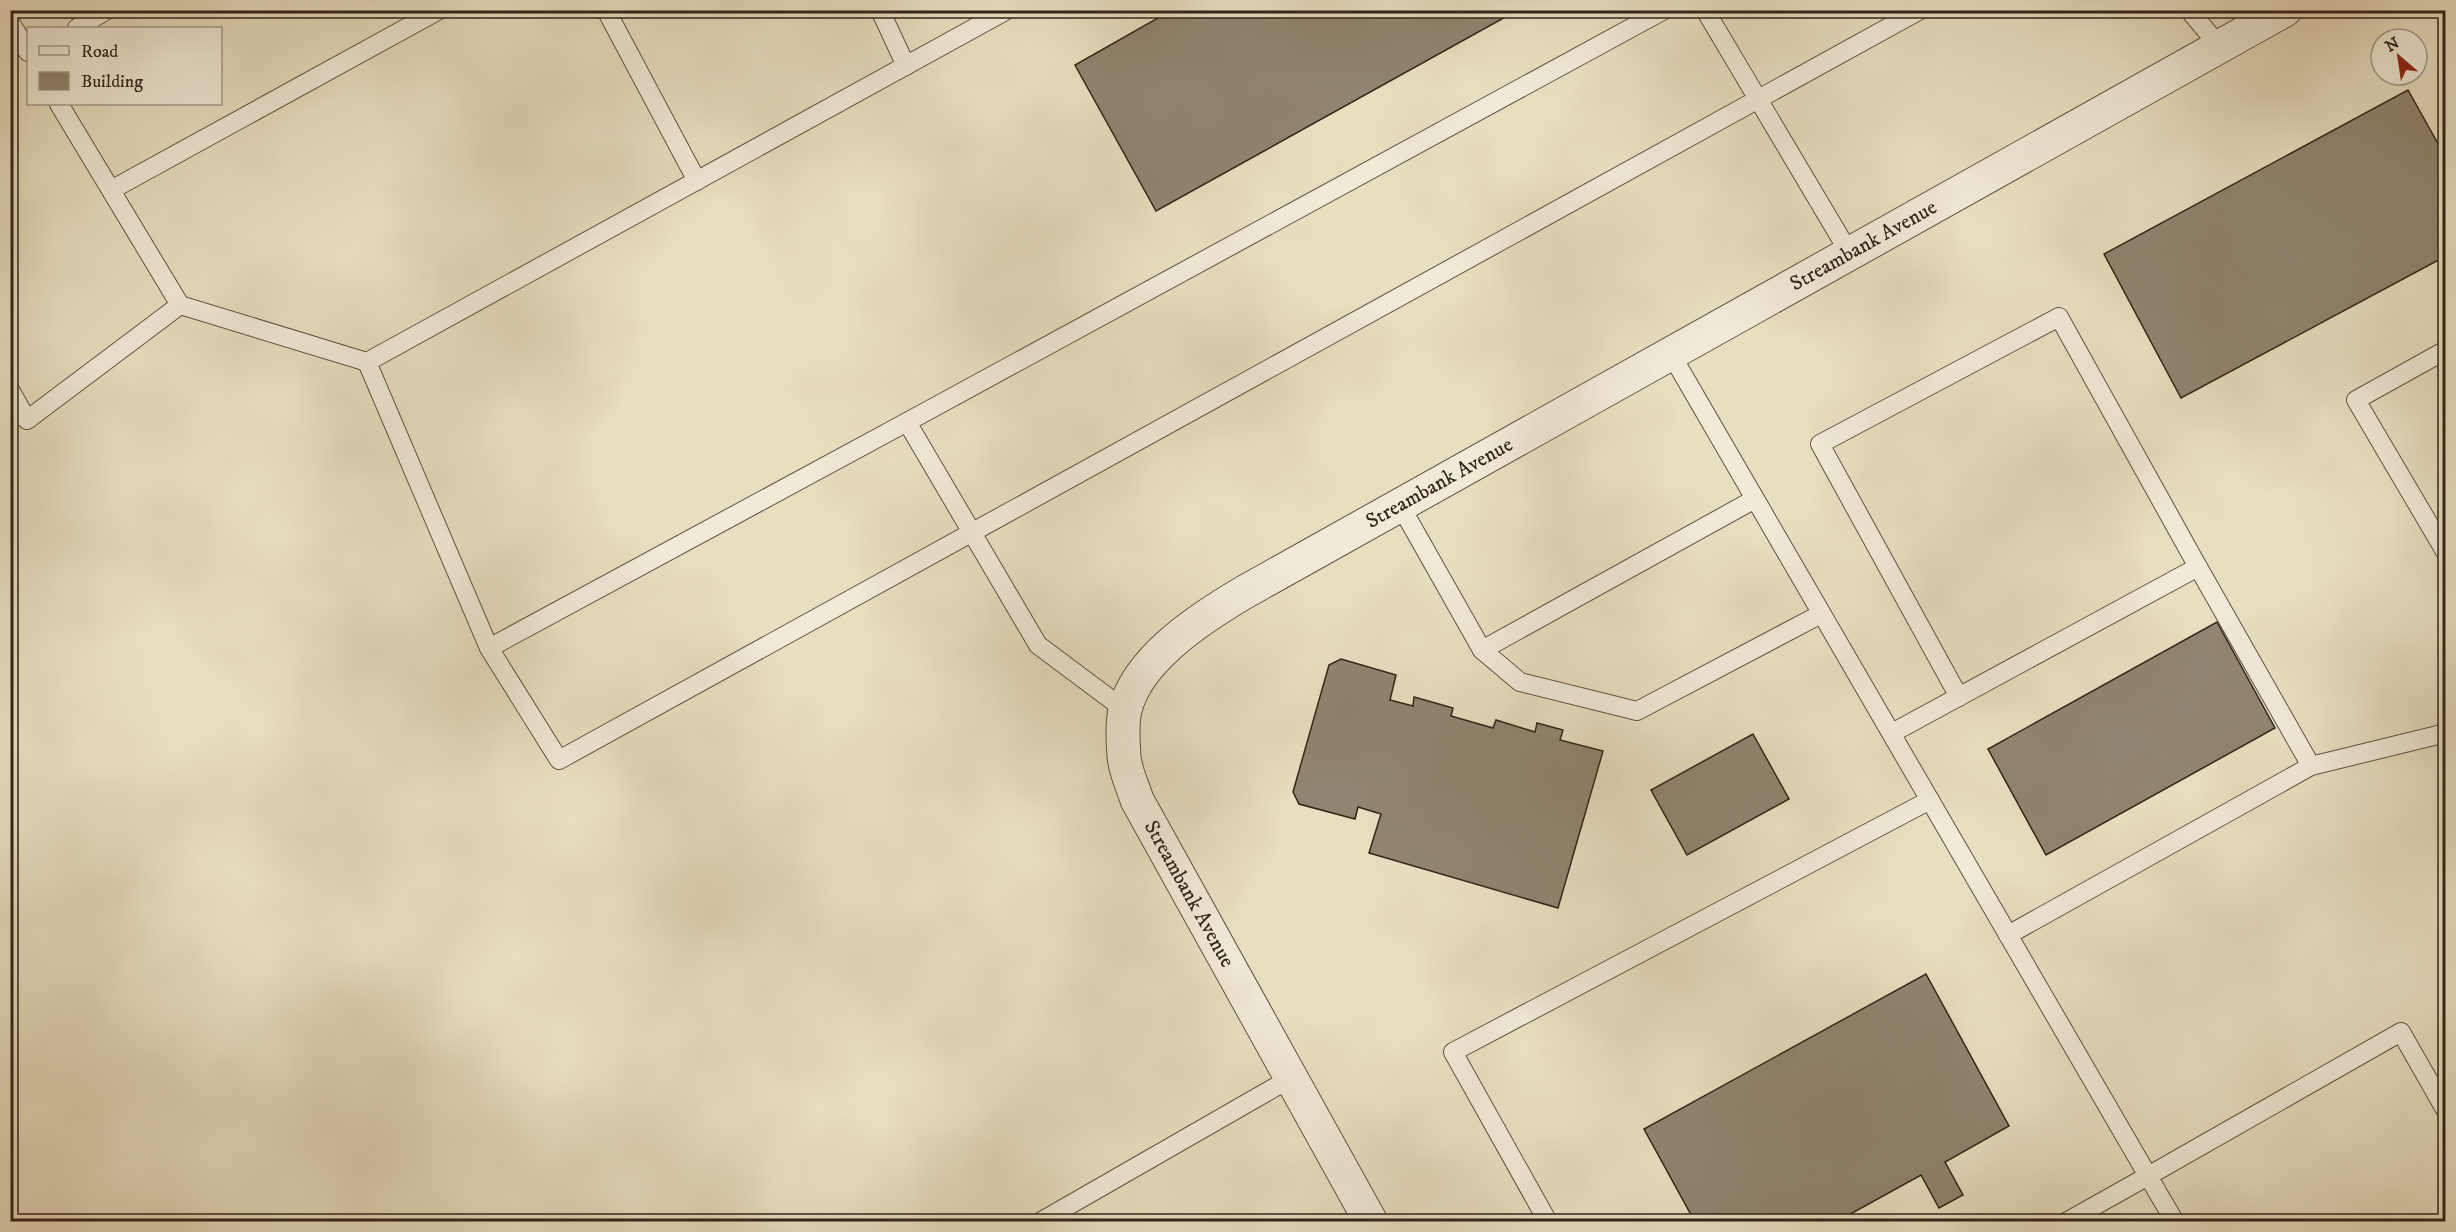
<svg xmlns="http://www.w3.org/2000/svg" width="2456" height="1232" viewBox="0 0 2456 1232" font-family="'IM FELL DW Pica',serif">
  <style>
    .building { fill: #908570; stroke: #312419; stroke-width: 1.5 }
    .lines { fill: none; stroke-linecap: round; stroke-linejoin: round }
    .service-casing { stroke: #5f5343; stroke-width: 20 }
    .minor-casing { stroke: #5f5343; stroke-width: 35 }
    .service { stroke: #f0ead7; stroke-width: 18 }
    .minor { stroke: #f0ead7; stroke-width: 33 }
    .labels { text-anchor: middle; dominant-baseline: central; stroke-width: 4.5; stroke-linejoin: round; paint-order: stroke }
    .street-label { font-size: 21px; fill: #312419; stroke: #f0ead7 }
  </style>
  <rect width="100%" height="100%" fill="#e8dfc1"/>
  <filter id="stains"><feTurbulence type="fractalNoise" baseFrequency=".00333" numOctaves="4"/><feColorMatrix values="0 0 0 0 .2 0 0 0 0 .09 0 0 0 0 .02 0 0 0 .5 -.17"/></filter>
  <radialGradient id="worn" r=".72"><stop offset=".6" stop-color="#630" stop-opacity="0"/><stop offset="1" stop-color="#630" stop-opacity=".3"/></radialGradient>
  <g class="building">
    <path d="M1172,10H1518L1156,211L1075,65Z"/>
    <path d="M2408,90L2446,158V256L2181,398L2104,254Z"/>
    <path d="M2217,622L2275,728L2046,855L1988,749Z"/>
    <path d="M1341,659L1396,675L1390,700L1413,706L1414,697L1453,708L1451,716L1493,728L1496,720L1535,732L1537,723L1563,730L1560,740L1603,751L1558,908L1369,853L1381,814L1358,807L1355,819L1299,804L1293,792L1329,665Z"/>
    <path d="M1753,734L1789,799L1687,855L1651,790Z"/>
    <path d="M1926,974L2009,1126L1945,1162L1963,1195L1939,1208L1921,1175L1836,1222H1695L1644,1129Z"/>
  </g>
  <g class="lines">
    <defs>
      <g id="service">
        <path d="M606,10L697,181"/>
        <path d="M880,10L906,66"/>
        <path d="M1705,10L1850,254"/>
        <path d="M2189,10L2220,47"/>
        <path d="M10,22L28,52"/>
        <path d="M77,28L107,10"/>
        <path d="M59,104L180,305"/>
        <path d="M111,190L439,10"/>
        <path d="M2446,350L2356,400L2446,553"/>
        <path d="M1671,354L2148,1176L2066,1222"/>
        <path d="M10,390L27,420L180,305L367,362"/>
        <path d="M907,422L489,648L559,760L1920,10"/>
        <path d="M1400,505L1482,650L1520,682L1637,711L1821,614"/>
        <path d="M489,648L367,362L1007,10"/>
        <path d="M1482,650L1755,499"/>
        <path d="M1959,697L1820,444L2059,317L2198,567"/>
        <path d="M1125,710L1038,645L907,422L1664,10"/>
        <path d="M1892,733L2198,567L2311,766"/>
        <path d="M2008,935L2311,766L2446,733"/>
        <path d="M1040,1222L1291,1078"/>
        <path d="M1548,1222L1453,1052L1930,800"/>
        <path d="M2175,1222L2148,1176L2401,1032L2446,1111"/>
      </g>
      <g id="minor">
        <path id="s1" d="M1371,1222L1137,800C1133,787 1125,771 1124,756C1123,743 1122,723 1125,710C1137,659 1201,618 1243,593L2285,10"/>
      </g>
    </defs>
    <use href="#service" class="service-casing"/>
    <use href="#minor" class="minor-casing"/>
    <use href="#service" class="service"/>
    <use href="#minor" class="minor"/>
  </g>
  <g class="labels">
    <g class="street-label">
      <text stroke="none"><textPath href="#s1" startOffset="1456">Streambank Avenue</textPath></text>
      <text stroke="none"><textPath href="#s1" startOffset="970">Streambank Avenue</textPath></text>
      <text transform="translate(1189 894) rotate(61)">Streambank Avenue</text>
    </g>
  </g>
  <rect width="2456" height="1232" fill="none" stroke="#e8dfc1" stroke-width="36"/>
  <rect x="12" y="12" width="2432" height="1208" fill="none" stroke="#312419" stroke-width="3"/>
  <rect x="18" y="18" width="2420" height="1196" fill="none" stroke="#312419" stroke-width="1.5"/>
  <rect x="27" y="27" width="195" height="78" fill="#f0ead7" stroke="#a49b8b" stroke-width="1.5"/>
  <rect x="39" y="46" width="30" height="9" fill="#f0ead7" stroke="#a49b8b" stroke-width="1.5"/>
  <text x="81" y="57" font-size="18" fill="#312419">Road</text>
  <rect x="39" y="72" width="30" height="18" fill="#908570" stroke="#a49b8b" stroke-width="1.5"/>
  <text x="81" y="87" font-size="18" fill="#312419">Building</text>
  <g transform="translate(2399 57) rotate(331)"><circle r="28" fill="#f0ead7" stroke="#a49b8b" stroke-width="1.5"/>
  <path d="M0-4.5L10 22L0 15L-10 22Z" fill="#8f2418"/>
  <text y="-9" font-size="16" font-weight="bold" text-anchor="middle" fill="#312419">N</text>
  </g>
  <rect width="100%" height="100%" filter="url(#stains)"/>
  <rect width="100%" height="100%" fill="url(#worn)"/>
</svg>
